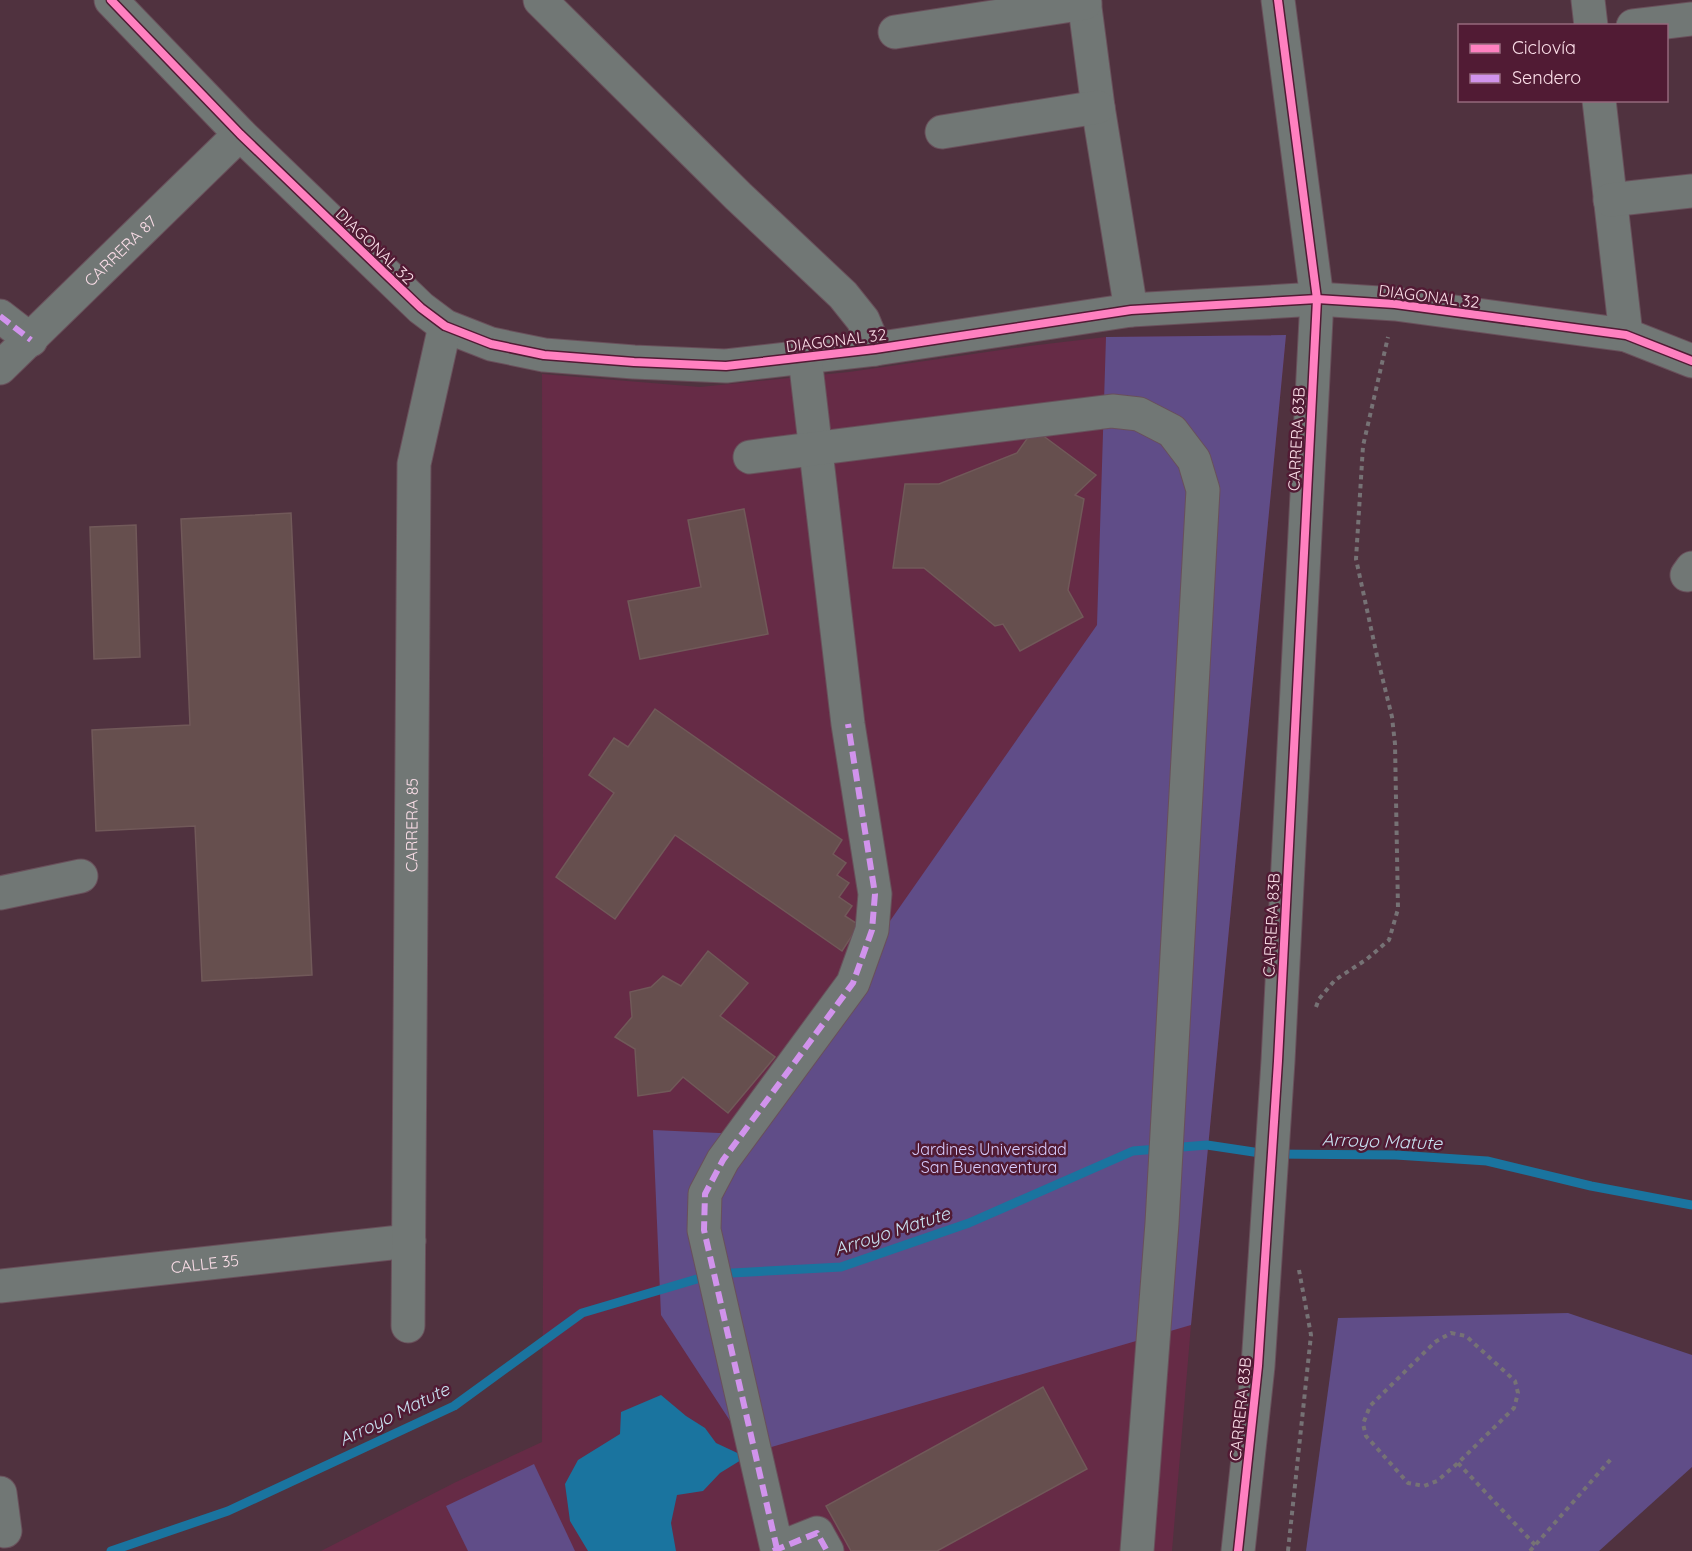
<svg xmlns="http://www.w3.org/2000/svg" width="1692" height="1551" viewBox="0 0 1692 1551" font-family="Quicksand,sans-serif">
  <style>
    .built { fill: #662b46 }
    .green { fill: #604d88 }
    .water { fill: #1a749f }
    .lines { fill: none; stroke-linecap: round; stroke-linejoin: round }
    .stream { stroke: #1a749f; stroke-width: 9 }
    .building { fill: #664f4e; stroke: #715959; stroke-width: 1.5 }
    .minor-casing { stroke: #69505b; stroke-width: 35 }
    .path { stroke: #767275; stroke-width: 4; stroke-dasharray: 4.5 4.5; stroke-linecap: butt }
    .minor { stroke: #717775; stroke-width: 33 }
    .quiet { stroke: #d193ec; stroke-width: 6; stroke-dasharray: 12 6; stroke-linecap: butt }
    .cycleway-casing { stroke: #511b34; stroke-width: 11 }
    .cycleway { stroke: #ff80c0; stroke-width: 8 }
    .labels { text-anchor: middle; dominant-baseline: central; stroke-width: 5; stroke-linejoin: round; paint-order: stroke }
    .street-label { font-size: 16px; fill: #fbdee8; stroke: #511b34 }
    .park-label { font-size: 16px; fill: #d8cdfe; stroke: #511b34 }
    .water-label { font-size: 18px; font-style: italic; fill: #c9e2f1; stroke: #511b34 }
  </style>
  <rect width="100%" height="100%" fill="#50323f"/>
  <path class="built" d="M1286,335L1191,1325L1172,1551H321L456,1482L542,1442L544,1133L542,374L700,387L849,372L1029,346L1106,337Z"/>
  <g class="green">
    <path d="M1286,335L1191,1325L751,1453L661,1315L653,1130L741,1134L1097,625L1106,337Z"/>
    <path d="M1568,1313L1692,1355V1467L1599,1551H1306L1338,1318Z"/>
    <path d="M534,1464L575,1551H468L446,1506Z"/>
  </g>
  <path class="water" d="M661,1395L686,1416L705,1428L716,1443L746,1457L720,1473L703,1491L677,1495L671,1523L676,1551H588L570,1521L565,1484L578,1460L620,1434L621,1412Z"/>
  <g class="lines">
    <path class="stream" d="M111,1551L228,1511L454,1406L582,1313L714,1274L841,1267L969,1223L1133,1151L1207,1145L1267,1154L1396,1155L1487,1161L1591,1186L1692,1205"/>
  </g>
  <g class="building">
    <path d="M1034,429L1096,475L1075,495L1084,499L1068,590L1083,617L1020,651L1003,624L995,626L924,568H893L905,484H939L1017,453Z"/>
    <path d="M744,509L768,634L640,659L628,601L701,587L688,520Z"/>
    <path d="M291,513L312,975L202,981L195,826L96,831L92,730L190,725L181,519Z"/>
    <path d="M136,525L140,657L94,659L90,527Z"/>
    <path d="M655,709L842,840L833,854L846,863L837,875L849,883L839,897L852,906L845,916L859,925L842,951L675,835L615,919L556,877L614,793L589,775L614,738L628,747Z"/>
    <path d="M708,951L748,983L720,1016L775,1057L728,1113L683,1077L670,1091L638,1096L635,1049L615,1037L632,1017L630,992L651,987L663,976L681,986Z"/>
    <path d="M1043,1387L1087,1469L937,1551H851L826,1506Z"/>
  </g>
  <g class="lines">
    <defs>
      <g id="minor">
        <path d="M111,0L240,134L421,308L445,326L491,344L544,355L634,362L726,366L875,349L1131,310L1317,299L1395,304L1626,335L1692,361"/>
        <path d="M540,0L738,196L843,295L863,320L875,349"/>
        <path d="M1084,0L1098,107L1131,310"/>
        <path d="M1588,0L1591,26"/>
        <path d="M1633,26L1692,19"/>
        <path d="M895,32L1085,3"/>
        <path d="M1599,100L1626,335"/>
        <path d="M942,132L1098,107"/>
        <path d="M1610,200L1692,191"/>
        <path d="M0,316L31,340"/>
        <path d="M805,358L848,724L875,894L872,930L853,983L723,1160L705,1194L704,1230L777,1549L817,1533L827,1551"/>
        <path id="s1" d="M0,368L240,134"/>
        <path d="M750,457L1112,411L1139,414L1172,431L1194,460L1203,490L1162,1223L1137,1551"/>
        <path d="M1687,575L1692,568"/>
        <path d="M0,893L81,876"/>
        <path id="s2" d="M0,1286L409,1241"/>
        <path id="s3" d="M408,1326L414,464L445,326"/>
        <path d="M0,1493L5,1531"/>
        <path d="M1238,1551L1258,1366L1278,1061L1317,299L1278,0"/>
      </g>
    </defs>
    <use href="#minor" class="minor-casing"/>
    <g class="path">
      <path d="M1316,1007L1319,999L1335,980L1367,959L1389,940L1398,909L1395,744L1392,717L1377,656L1356,559L1363,446L1388,337"/>
      <path d="M1451,1333L1466,1336L1515,1381L1518,1393L1514,1408L1458,1463L1437,1481L1424,1486L1408,1483L1366,1436L1363,1424L1370,1406L1435,1342Z"/>
      <path d="M1458,1463L1536,1546"/>
      <path d="M1288,1551L1311,1335L1299,1270"/>
      <path d="M1530,1551L1611,1459"/>
    </g>
    <use href="#minor" class="minor"/>
    <g class="quiet">
      <path d="M0,316L31,340"/>
      <path d="M777,1549L704,1230L705,1194L723,1160L853,983L872,930L875,894L848,724"/>
      <path d="M773,1551L817,1533L827,1551"/>
    </g>
    <defs>
      <g id="cycleway">
        <path d="M111,0L240,134L421,308L445,326L491,344L544,355L634,362L726,366L875,349L1131,310L1317,299L1395,304L1626,335L1692,361"/>
        <path d="M1238,1551L1258,1366L1278,1061L1317,299L1278,0"/>
      </g>
    </defs>
    <use href="#cycleway" class="cycleway-casing"/>
    <use href="#cycleway" class="cycleway"/>
  </g>
  <g class="labels">
    <g class="street-label">
      <text transform="translate(375 246) rotate(44)">DIAGONAL 32</text>
      <text stroke="none"><textPath href="#s1" startOffset="168">CARRERA 87</textPath></text>
      <text transform="translate(1429 296) rotate(7)">DIAGONAL 32</text>
      <text transform="translate(836 340) rotate(-7)">DIAGONAL 32</text>
      <text transform="translate(1296 439) rotate(-87)">CARRERA 83B</text>
      <text stroke="none"><textPath href="#s3" startOffset="501">CARRERA 85</textPath></text>
      <text transform="translate(1271 925) rotate(-87)">CARRERA 83B</text>
      <text stroke="none"><textPath href="#s2" startOffset="206">CALLE 35</textPath></text>
      <text transform="translate(1240 1409) rotate(-84)">CARRERA 83B</text>
    </g>
    <g class="park-label">
      <text x="989" y="1149">Jardines Universidad<tspan x="989" dy="18">San Buenaventura</tspan></text>
    </g>
    <g class="water-label">
      <text transform="translate(1382 1141) rotate(2)">Arroyo Matute</text>
      <text transform="translate(892 1231) rotate(-18)">Arroyo Matute</text>
      <text transform="translate(394 1414) rotate(-26)">Arroyo Matute</text>
    </g>
  </g>
  <rect x="1458" y="24" width="210" height="78" fill="#511b34" stroke="#95697c" stroke-width="1.5"/>
  <rect x="1470" y="44" width="30" height="9" fill="#ff80c0" stroke="#95697c" stroke-width="1.5"/>
  <text x="1512" y="54" font-size="18" fill="#fbdee8">Ciclovía</text>
  <rect x="1470" y="74" width="30" height="9" fill="#d193ec" stroke="#95697c" stroke-width="1.5"/>
  <text x="1512" y="84" font-size="18" fill="#fbdee8">Sendero</text>
</svg>
